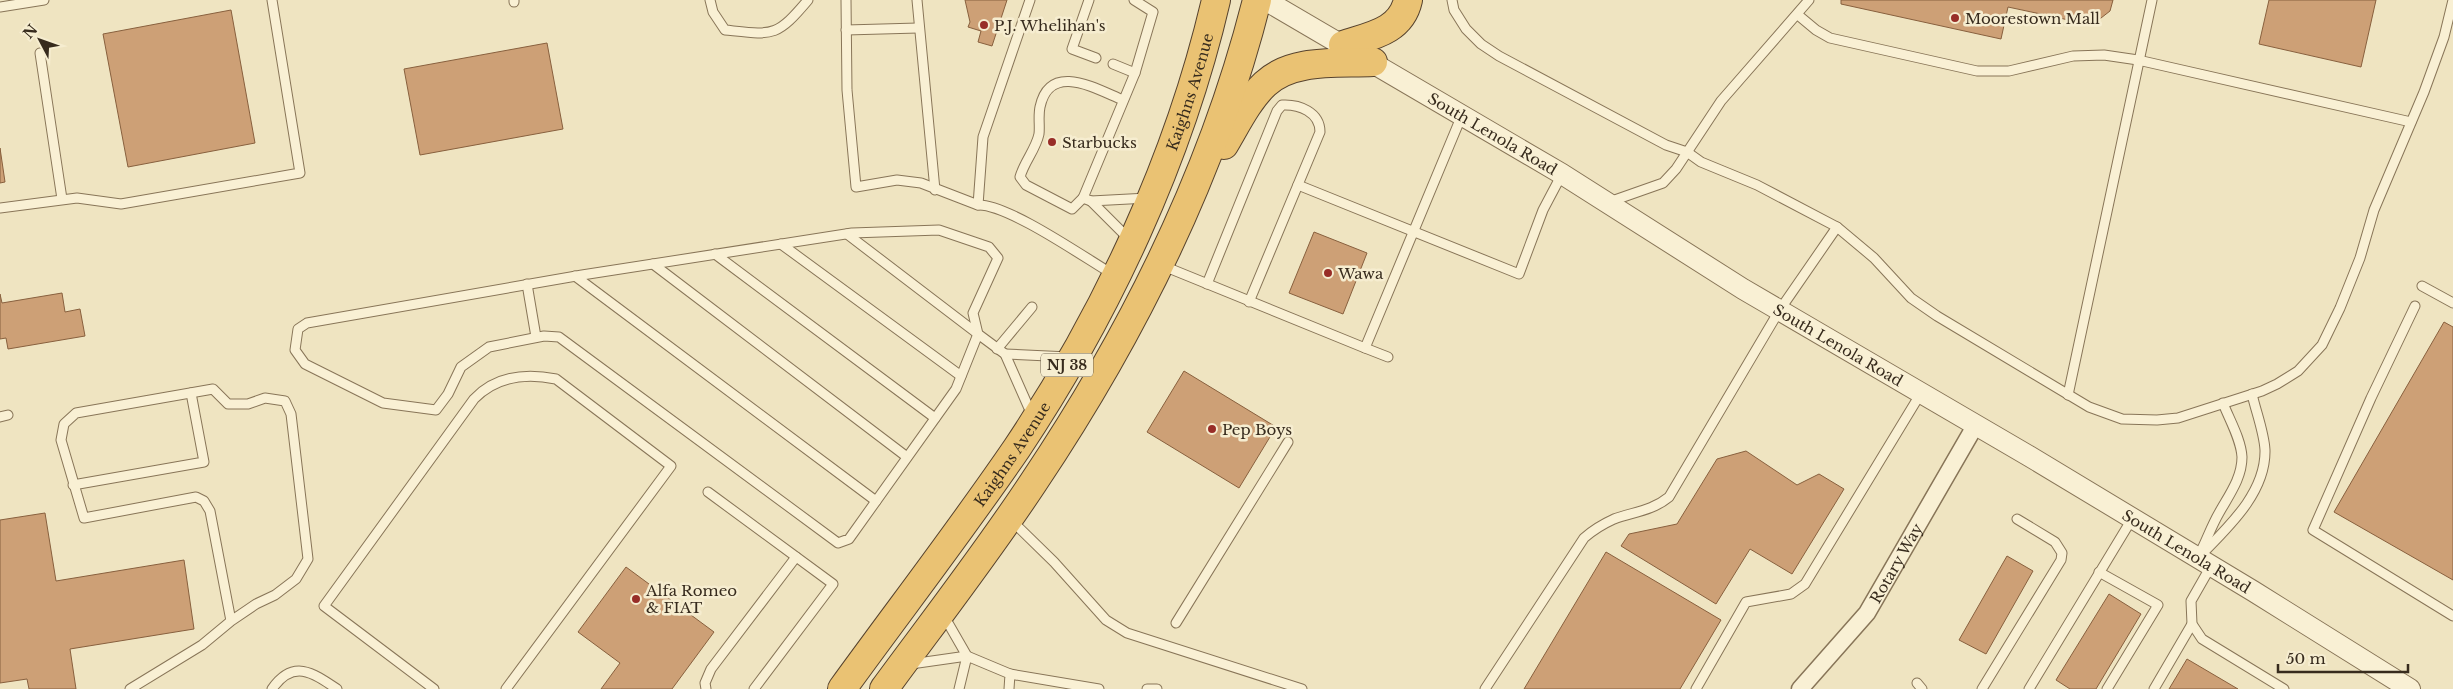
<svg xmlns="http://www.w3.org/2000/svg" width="2453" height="689" viewBox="0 0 2453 689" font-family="'Libre Baskerville',serif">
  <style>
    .building { fill: #cda076; stroke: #88603e }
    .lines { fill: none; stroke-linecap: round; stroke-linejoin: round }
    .service-casing { stroke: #887558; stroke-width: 11 }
    .minor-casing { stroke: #887558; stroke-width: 19 }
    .tertiary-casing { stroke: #887558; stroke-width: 22 }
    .trunk-casing { stroke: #56422d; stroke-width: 30 }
    .service { stroke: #f9f0d4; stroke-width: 9 }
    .minor { stroke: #f9f0d4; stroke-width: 16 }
    .tertiary { stroke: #f9f0d4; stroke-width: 20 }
    .trunk { stroke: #eac273; stroke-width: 28 }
    .poi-dot { fill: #982d27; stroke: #f6edd0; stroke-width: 2 }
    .labels { text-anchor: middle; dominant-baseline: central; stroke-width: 5; stroke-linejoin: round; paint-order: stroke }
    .shield { fill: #f6edd0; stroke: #706553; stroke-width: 1 }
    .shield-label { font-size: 14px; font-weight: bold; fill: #372b1d }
    .poi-label { font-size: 15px; fill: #372b1d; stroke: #f6edd0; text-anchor: start }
    .street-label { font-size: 15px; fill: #372b1d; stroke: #f6edd0 }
  </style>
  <rect width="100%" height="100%" fill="#efe4c1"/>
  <g class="building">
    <path d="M965,0H1007L992,46L978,42L981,31L968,27L970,22Z"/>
    <path d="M1841,0H2113L2110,11L2092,25L2008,7L2001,39L1841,4Z"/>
    <path d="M2269,0H2376L2361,67L2259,44Z"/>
    <path d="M231,10L255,143L128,167L103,34Z"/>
    <path d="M547,43L563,129L420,155L404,69Z"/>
    <path d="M0,148L5,182L0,183Z"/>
    <path d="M1314,232L1367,253L1343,314L1289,293Z"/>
    <path d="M62,293L65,312L80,309L85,336L8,349L6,338L0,339V294L2,303Z"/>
    <path d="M2444,322L2453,327V580L2334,512Z"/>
    <path d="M1184,371L1276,427L1239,488L1147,432Z"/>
    <path d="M1746,451L1797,485L1819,474L1844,489L1792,574L1750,549L1716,604L1621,546L1629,534L1677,524L1717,459Z"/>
    <path d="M45,513L56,581L184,560L194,629L70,649L76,689H29L27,679L0,683V520Z"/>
    <path d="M1606,552L1721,620L1680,689H1524Z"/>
    <path d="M2007,556L2033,571L1986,654L1959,640Z"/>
    <path d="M626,567L714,632L672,689H601L620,663L578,632Z"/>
    <path d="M2109,594L2141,614L2096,689H2070L2056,680Z"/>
    <path d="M2187,659L2238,689H2169Z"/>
  </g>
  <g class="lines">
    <defs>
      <g id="service">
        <path d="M514,0V2"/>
        <path d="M710,0L713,12L725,30C773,35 776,38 808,0"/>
        <path d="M846,0L847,90L856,187L897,180L921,183L978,205C1008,204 1085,258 1114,275"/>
        <path d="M917,0L935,190"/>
        <path d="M1089,0L1072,49L1096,58"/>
        <path d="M1452,0L1454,10L1466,29L1481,44L1499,56L1666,145L1687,152L1701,162L1757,185L1837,227L1874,258L1911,298L1937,316L2089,407L2122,419L2157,420L2178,418L2262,391L2277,384L2298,371L2322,345L2340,308L2360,258L2374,210L2424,92L2444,37L2453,0"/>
        <path d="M0,7L44,0"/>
        <path d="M1798,15L1816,30L1830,38L1977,71H2009L2073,56L2104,55L2138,60L2411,122"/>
        <path d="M846,30L918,28"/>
        <path d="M40,53L62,199"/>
        <path d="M1113,64L1135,73"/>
        <path d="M1298,185L1519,274L1543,210L1562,174"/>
        <path d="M1083,198L1072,209L1026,185L1020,177C1024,162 1036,149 1039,134C1040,126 1038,116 1040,107C1050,61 1096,89 1123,100"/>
        <path d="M1091,201L1083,198L1135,73L1153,12L1134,0"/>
        <path d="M1609,202L1663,183L1676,169L1721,101L1809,0"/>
        <path d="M978,205L983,137L1030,0"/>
        <path d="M0,208L77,198L121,204L300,173L272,0"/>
        <path d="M847,234L978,334"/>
        <path d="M1130,240L1091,201L1148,198"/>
        <path d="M781,244L961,376"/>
        <path d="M715,254L935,418"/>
        <path d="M653,264L907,457"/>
        <path d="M1161,265L1365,348L1462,115"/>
        <path d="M575,276L876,501"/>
        <path d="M527,284L536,337"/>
        <path d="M1207,284L1277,111L1282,105C1299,104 1320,112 1320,132L1249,302"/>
        <path d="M2422,286L2453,303"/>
        <path d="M2415,306L2371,398L2313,530L2453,616"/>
        <path d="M978,334L973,313L998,258L989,247L939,230L852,233L582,275L307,323L298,329L295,350L305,364L383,403L436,410L448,394L461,367L489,347L544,336L559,337L838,543L849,539L956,389L978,334L1005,354L1032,415"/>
        <path d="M1365,348L1388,357"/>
        <path d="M997,349L1032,307"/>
        <path d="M1005,354L1069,357"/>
        <path d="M2068,395L2152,0"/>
        <path d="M0,417L8,415"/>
        <path d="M73,485L204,462L191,393"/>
        <path d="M708,492L833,584L754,689"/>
        <path d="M1010,519L1054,562L1106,620L1127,633L1302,689"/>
        <path d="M2201,551C2207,539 2212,525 2219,513C2229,495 2242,478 2242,457C2241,439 2229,419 2223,403"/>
        <path d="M2198,558C2226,529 2266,494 2265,450C2264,432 2256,412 2252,394"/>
        <path d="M2211,566L2191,601L2192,624L2202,639L2284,689"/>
        <path d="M2099,572L2158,605L2107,689"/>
        <path d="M1176,623L1288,442"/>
        <path d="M911,664L967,656L944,616"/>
        <path d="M1010,674L1099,689"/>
        <path d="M1917,683L1922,689"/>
        <path d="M130,689L202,645L231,621L256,604L275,595L296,579L308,559L291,414L285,401L265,398L248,404H228L213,389L76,413L64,424L61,440L84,518L196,497L204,501L210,511L231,621"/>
        <path d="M272,689C293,659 312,672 337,689"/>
        <path d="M434,689L324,606L474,399C496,376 526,373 556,379L671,466L506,689"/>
        <path d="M706,689L705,683L711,669L796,557"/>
        <path d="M959,689L967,656L1010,674L1009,689"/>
        <path d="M1147,689H1157"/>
        <path d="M1485,689L1584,538C1593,530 1603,524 1614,519C1633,512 1652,511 1669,497L1779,311L1837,227"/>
        <path d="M1696,689L1746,602L1791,594L1805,584L1921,393"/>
        <path d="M1982,689L2061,560L2062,553L2055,542L2017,519"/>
        <path d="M2029,689L2132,519"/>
        <path d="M2154,689L2192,624"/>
      </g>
      <g id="minor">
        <path id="s1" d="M1800,689L1867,613L1975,426"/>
      </g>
      <g id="tertiary">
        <path id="s2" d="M1265,0L1562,174L1743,289L2029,456L2253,591L2410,689"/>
      </g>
      <g id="trunk">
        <path d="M1343,45C1370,36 1401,32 1408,0"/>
        <path d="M1224,145C1236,125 1248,100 1265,84C1292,58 1339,64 1373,62"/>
        <path id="s3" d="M842,689C900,609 961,530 1017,448C1107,313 1179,159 1216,0"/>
        <path d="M884,689C934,621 986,554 1033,483C1133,334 1213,175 1257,0"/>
      </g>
    </defs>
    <use href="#service" class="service-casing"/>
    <use href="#minor" class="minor-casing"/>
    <use href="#tertiary" class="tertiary-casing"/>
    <use href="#trunk" class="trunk-casing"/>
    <use href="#service" class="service"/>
    <use href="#minor" class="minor"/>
    <use href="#tertiary" class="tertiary"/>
    <use href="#trunk" class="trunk"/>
  </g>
  <g class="poi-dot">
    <circle cx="1955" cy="18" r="5"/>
    <circle cx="984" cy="25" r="5"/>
    <circle cx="1052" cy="142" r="5"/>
    <circle cx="1328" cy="273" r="5"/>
    <circle cx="1212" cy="429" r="5"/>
    <circle cx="636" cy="599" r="5"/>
  </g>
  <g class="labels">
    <rect class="shield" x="1041" y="353.5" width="52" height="23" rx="4"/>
    <g class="shield-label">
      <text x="1067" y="365">NJ 38</text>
    </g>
    <g class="poi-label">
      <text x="1965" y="18">Moorestown Mall</text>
      <text x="994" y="25">P.J. Whelihan's</text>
      <text x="1062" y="142">Starbucks</text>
      <text x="1338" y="273">Wawa</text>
      <text x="1222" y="429">Pep Boys</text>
      <text x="646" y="590">Alfa Romeo<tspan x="646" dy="17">&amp; FIAT</tspan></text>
    </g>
    <g class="street-label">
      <text stroke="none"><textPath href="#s3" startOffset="695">Kaighns Avenue</textPath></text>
      <text stroke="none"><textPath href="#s2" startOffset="264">South Lenola Road</textPath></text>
      <text stroke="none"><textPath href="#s2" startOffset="669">South Lenola Road</textPath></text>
      <text stroke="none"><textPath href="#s3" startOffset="290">Kaighns Avenue</textPath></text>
      <text stroke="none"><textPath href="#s2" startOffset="1074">South Lenola Road</textPath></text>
      <text stroke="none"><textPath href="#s1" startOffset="159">Rotary Way</textPath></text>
    </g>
  </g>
  <g transform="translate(40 40) rotate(311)" stroke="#f6edd0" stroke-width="4" paint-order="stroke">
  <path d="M0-4L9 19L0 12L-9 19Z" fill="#372b1d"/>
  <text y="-8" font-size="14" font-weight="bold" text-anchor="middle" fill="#372b1d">N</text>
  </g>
  <path d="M2278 664v8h130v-8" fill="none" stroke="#372b1d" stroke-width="2.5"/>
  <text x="2286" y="664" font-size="15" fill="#372b1d" stroke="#f6edd0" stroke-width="4" paint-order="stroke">50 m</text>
</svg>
